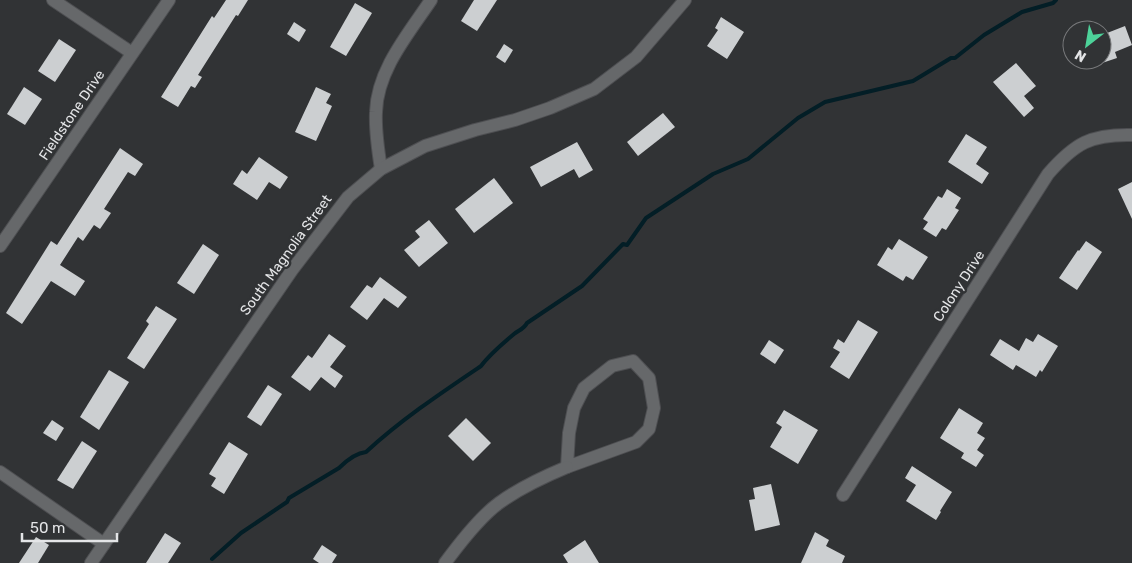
<svg xmlns="http://www.w3.org/2000/svg" width="1132" height="563" viewBox="0 0 1132 563" font-family="Rubik,sans-serif">
  <style>
    .lines { fill: none; stroke-linecap: round; stroke-linejoin: round }
    .stream { stroke: #031e26; stroke-width: 4 }
    .building { fill: #cccfd1 }
    .minor-casing { stroke: #4e4f52; stroke-width: 14 }
    .minor { stroke: #66686a; stroke-width: 12 }
    .labels { text-anchor: middle; dominant-baseline: central; stroke-width: 5; stroke-linejoin: round; paint-order: stroke }
    .street-label { font-size: 14px; fill: #e4e5e7; stroke: #313335 }
  </style>
  <rect width="100%" height="100%" fill="#313335"/>
  <g class="lines">
    <path class="stream" d="M212,559L241,533L287,502L289,498L339,468C346,461 356,453 366,452C402,419 441,393 481,366C490,354 502,344 514,334C519,330 524,329 527,323L582,286L623,244L627,245L646,218L713,174L748,159L798,118L825,102L913,81L951,58H955L984,35L1022,12L1053,3L1056,0"/>
  </g>
  <g class="building">
    <path d="M226,0H248L238,16L236,15L198,75L202,77L195,88L191,86L178,107L161,97L212,16L214,18Z"/>
    <path d="M474,0H497L477,31L461,21Z"/>
    <path d="M355,3L372,13L346,56L330,47Z"/>
    <path d="M721,17L744,32L727,59L707,46L718,30L715,28Z"/>
    <path d="M294,22L306,30L299,42L287,34Z"/>
    <path d="M1125,26L1132,45L1115,52L1117,58L1102,63V35Z"/>
    <path d="M59,39L76,50L55,82L38,71Z"/>
    <path d="M504,44L513,50L505,63L496,57Z"/>
    <path d="M1016,63L1036,86L1024,96L1034,108L1024,117L993,82Z"/>
    <path d="M24,87L42,99L25,125L7,114Z"/>
    <path d="M316,87L331,94L326,103L332,106L316,141L295,132Z"/>
    <path d="M663,113L675,127L638,156L627,142Z"/>
    <path d="M966,134L987,147L976,164L989,173L982,184L948,162Z"/>
    <path d="M577,142L593,170L579,178L574,169L541,187L530,167Z"/>
    <path d="M120,148L143,164L135,176L128,172L104,209L111,213L100,229L94,225L83,241L78,237L60,265L85,281L75,296L51,281L22,324L6,313L51,241L57,245Z"/>
    <path d="M259,157L288,177L280,189L269,182L257,200L233,184L242,170L247,174Z"/>
    <path d="M494,178L513,203L474,233L455,209Z"/>
    <path d="M1132,182V219L1118,189Z"/>
    <path d="M947,189L961,198L955,208L959,210L946,230L942,228L936,237L923,229L928,222L923,219L938,196L942,198Z"/>
    <path d="M429,220L448,243L419,267L404,250L420,237L415,231Z"/>
    <path d="M899,239L928,257L913,280L906,276L903,281L877,265L888,247L892,250Z"/>
    <path d="M1086,241L1102,252L1077,290L1059,278L1078,250L1079,251Z"/>
    <path d="M203,244L219,255L194,294L177,283Z"/>
    <path d="M380,277L407,297L398,308L384,298L367,320L350,307L367,285L372,288Z"/>
    <path d="M156,306L177,319L144,369L127,358L149,324L146,321Z"/>
    <path d="M858,320L878,332L849,379L830,367L840,352L833,348L838,339L844,343Z"/>
    <path d="M329,334L346,346L330,367L343,376L335,388L321,377L310,391L291,377L308,355L312,358Z"/>
    <path d="M1038,334L1058,346L1042,372L1040,370L1036,377L1016,365L1013,370L990,355L1000,339L1019,351L1026,338L1033,342Z"/>
    <path d="M769,340L784,350L775,364L760,354Z"/>
    <path d="M109,370L129,382L99,430L80,417Z"/>
    <path d="M268,385L282,394L261,426L247,417Z"/>
    <path d="M959,408L983,423L977,433L985,438L977,450L984,455L976,467L961,458L964,453L940,438Z"/>
    <path d="M784,410L818,430L798,464L770,447L782,427L776,423Z"/>
    <path d="M466,418L491,443L473,461L448,436Z"/>
    <path d="M52,420L64,428L56,441L43,433Z"/>
    <path d="M82,441L97,451L73,489L57,480Z"/>
    <path d="M229,442L248,454L224,494L211,486L216,478L209,474Z"/>
    <path d="M912,466L952,492L940,511L941,512L936,520L906,501L916,485L905,478Z"/>
    <path d="M771,484L780,525L755,531L749,500L755,499L753,488Z"/>
    <path d="M815,532L829,540L826,546L845,556L842,563H801Z"/>
    <path d="M165,533L181,543L168,563H146Z"/>
    <path d="M36,537L49,545L38,563H19Z"/>
    <path d="M585,540L599,563H568L563,555Z"/>
    <path d="M322,545L337,555L332,563H319L313,559Z"/>
  </g>
  <g class="lines">
    <defs>
      <g id="minor">
        <path d="M53,0L132,53"/>
        <path d="M381,169C378,150 375,131 376,112C377,70 409,33 431,0"/>
        <path d="M0,246L169,0"/>
        <path d="M633,361L649,378L654,408L649,429L636,442L567,467L569,433L574,408L584,388L612,366Z"/>
        <path d="M0,472L104,544"/>
        <path d="M843,495L1048,174C1075,143 1091,134 1132,135"/>
        <path d="M91,563L292,270L348,197L381,169L425,146L475,130L515,120L550,108L594,89L636,57L685,0"/>
        <path d="M445,563C459,544 481,516 499,503C521,487 543,477 567,467"/>
      </g>
    </defs>
    <use href="#minor" class="minor-casing"/>
    <use href="#minor" class="minor"/>
  </g>
  <g class="labels">
    <g class="street-label">
      <text transform="translate(72 115) rotate(-56)">Fieldstone Drive</text>
      <text transform="translate(286 255) rotate(-54)">South Magnolia Street</text>
      <text transform="translate(959 286) rotate(-57)">Colony Drive</text>
    </g>
  </g>
  <g transform="translate(1087 45) rotate(211)"><circle r="24" fill="#313335" stroke="#797a7c"/>
  <path d="M0-4L9 19L0 12L-9 19Z" fill="#4dd39a"/>
  <text y="-8" font-size="14" font-weight="bold" text-anchor="middle" fill="#e4e5e7">N</text>
  </g>
  <path d="M22 533v8h95v-8" fill="none" stroke="#e4e5e7" stroke-width="2.5"/>
  <text x="30" y="533" font-size="15" fill="#e4e5e7" stroke="#313335" stroke-width="4" paint-order="stroke">50 m</text>
</svg>
